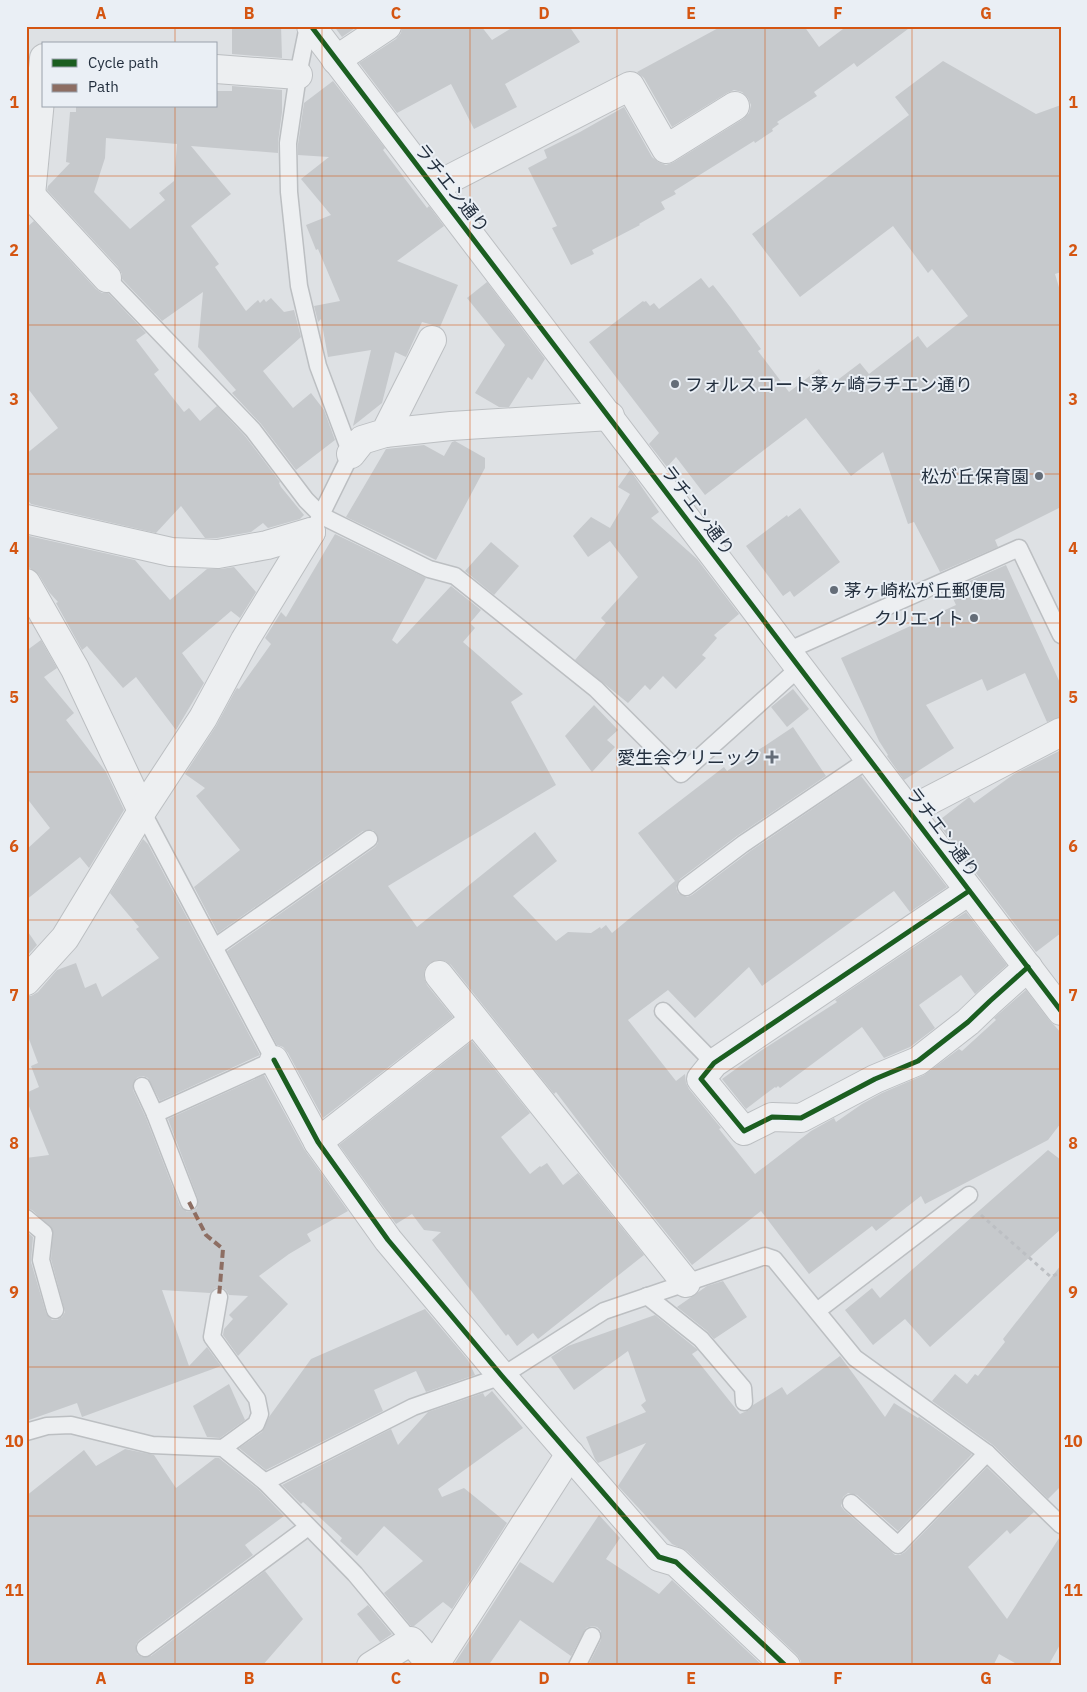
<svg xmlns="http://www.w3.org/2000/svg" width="1087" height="1692" viewBox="0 0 1087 1692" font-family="'IBM Plex Sans','Noto Sans JP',sans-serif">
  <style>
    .building { fill: #c6c9cc; fill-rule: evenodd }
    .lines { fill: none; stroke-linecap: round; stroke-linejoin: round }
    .lane-casing { stroke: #bcbfc2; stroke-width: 19 }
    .street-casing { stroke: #bcbfc2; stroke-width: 30 }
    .path { stroke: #bcbfc3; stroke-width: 3; stroke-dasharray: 4 4; stroke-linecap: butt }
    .lane { stroke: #edeff1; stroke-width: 16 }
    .street { stroke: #edeff1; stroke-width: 28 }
    .quiet { stroke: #8d6e63; stroke-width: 4; stroke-dasharray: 8 4; stroke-linecap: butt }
    .cycleway-casing { stroke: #eaeff5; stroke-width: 8 }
    .cycleway { stroke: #1b5e20; stroke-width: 5 }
    .grid { fill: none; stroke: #d45511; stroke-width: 1; stroke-opacity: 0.55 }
    .poi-dot { fill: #646d78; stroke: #eaeff5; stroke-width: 2 }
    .labels { text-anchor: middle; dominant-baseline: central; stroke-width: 4; stroke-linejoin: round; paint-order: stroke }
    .street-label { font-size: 18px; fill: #232f3e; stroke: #eaeff5 }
    .poi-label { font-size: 18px; fill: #232f3e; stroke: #eaeff5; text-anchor: end }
    .neatline { fill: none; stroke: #d45511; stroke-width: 2 }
    .grid-label { font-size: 16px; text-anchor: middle; font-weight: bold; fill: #d45511 }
  </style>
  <rect width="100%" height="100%" fill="#dee1e4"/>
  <g class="building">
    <path d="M232,26H281L282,58L232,54Z"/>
    <path d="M334,26H358L342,37Z"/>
    <path d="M402,26H481L492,40L515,26H569L580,42L505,84L517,107L474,129L451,84L397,113L359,63L396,39L401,33Z"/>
    <path d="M722,26H804L819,47L847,26H912L857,67L854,63L814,92L817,96L777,122L779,124L772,129L773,131L755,143L754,141L674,191L676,194L661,202L665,209L639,224L640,225L592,250L594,254L571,265L552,228L557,226L528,168L547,158L544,150L580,132L624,107L652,157L658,162L666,165L674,162L743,119L749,113L751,105L748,98L742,92L734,90L727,93L672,127L644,78L637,72Z"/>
    <path d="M943,61L1036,114L1061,105V272L1055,274L1061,294V507L995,540L998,547L940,572L914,522L908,524L883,452L851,476L806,418L705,495L676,457L667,467L649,444L659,433L589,342L643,301L644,302L646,301L650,306L654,303L659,309L701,278L709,288L713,285L731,308L761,349L758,351L789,392L819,369L831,385L860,363L869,374L918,336L927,348L968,316L932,269L928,273L893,226L800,297L752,234L909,115L895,97Z"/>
    <path d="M333,81L385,148L383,150L427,208L429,206L444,226L397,261L458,285L440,327L422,322L406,357L395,352L382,403L353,426L371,350L328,357L321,319L318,322L314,306L340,301L318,249L316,250L306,225L331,215L301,179L329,157L298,155V144L304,103Z"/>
    <path d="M232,86L282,90V112L278,142V153L191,146L231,194L191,226L219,264L215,267L246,311L258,300L260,303L264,299L266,302L271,298L284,312L294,310L301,337L263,371L293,408L311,393L324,410L335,440L296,470L261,424L232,393L236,390L198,347L203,292L162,321L122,279V274L118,267L47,190L48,186L70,163L66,162L70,112H76V106H216V91H232ZM106,138L177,144L174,181L159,193L165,200L130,229L94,192L105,158Z"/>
    <path d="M34,221L96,289L102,293H108L146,333L136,340L159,370L154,374L184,412L189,408L200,421L217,406L245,436L280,482L279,483L281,487L304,515L300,519L268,528L263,523L251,532L217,538H205L181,506L156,533L31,504L26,498V454L58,428L26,386V228Z"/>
    <path d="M487,282L545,359L532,380L528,377L509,407H499L475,393L505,345L467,298Z"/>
    <path d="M455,441L485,458V468L436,560L346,517L386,449L424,445L444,456L452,442Z"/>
    <path d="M630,470L659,512L651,518L697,559L739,614L714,635L717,638L702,655L706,658L676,689L663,676L650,690L645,685L628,703L575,660L606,623L601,618L638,577L610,541L588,557L573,536L591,517L610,528L630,494L618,487Z"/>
    <path d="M800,508L840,562L794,597L790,591L783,596L746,546L787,515L788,517Z"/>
    <path d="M335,534L426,578L392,640L397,644L451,586L481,610L470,623L475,628L463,642L523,694L511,702L556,785L388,886L417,927L535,832L557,861L513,896L556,941L568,932L591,933L600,927L601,929L606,925L612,933L675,881L638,833L724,767L727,771L793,727L826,776L737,836L680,879L676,888L678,893L687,897L692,895L749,852L861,776L947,887L910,912L894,891L762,986L749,967L695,1018L668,990L628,1020L676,1081L685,1074L686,1083L689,1089L721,1128L719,1129L755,1174L811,1131L834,1118L836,1122L862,1104L882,1093L924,1075L959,1049L962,1051L996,1020L994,1018L1026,990L1049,1020L1055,1026L1061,1033V1123L1048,1140L925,1204L921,1196L876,1231L872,1226L809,1274L761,1211L692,1265L603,1154L556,1092L554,1094L451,965L445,961L437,960L430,963L425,969L424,978L427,985L453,1017L323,1118L288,1053L283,1047L277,1045L227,951L375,847L378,843L377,834L373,830L363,831L218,933L194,887L240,850L196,796L205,788L185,774L216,726L235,691L237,688L239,689L271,644L265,638L280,614L281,612L286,617Z"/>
    <path d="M29,536L135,560L170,600L207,569H221L234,567L256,592L240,618L231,611L182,653L204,683L176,730L136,677L123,688L87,646L82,650L56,603L58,602L49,592L39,575L26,565V538Z"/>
    <path d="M491,542L519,566L494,595L465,571Z"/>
    <path d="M1006,565L1061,685V717L1047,722L1025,673L987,691L982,679L926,705L954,748L904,780L887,756L888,755L879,741L841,658L956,605L949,590Z"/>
    <path d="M41,640L57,668L44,677L74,713L66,720L106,772L124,810L89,868L80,857L26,900V850L50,828L26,797V651Z"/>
    <path d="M793,689L809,709L787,727L771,707Z"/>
    <path d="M594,705L618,730L607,740L615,747L592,772L565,736Z"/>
    <path d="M1061,750V933L1036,952L937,822L968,798L969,797L974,803L1014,774Z"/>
    <path d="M143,839L148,844L260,1055L160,1101L148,1078L143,1076L138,1077L134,1081L133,1090L146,1118L180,1206L187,1212L193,1211L197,1208L198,1199L168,1119L264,1075L304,1149L348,1211L307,1234L311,1241L289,1254L259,1276L288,1304L238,1356L223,1335L224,1329L233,1319L229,1315L248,1296L229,1295L226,1290L220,1287L215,1288L210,1293L162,1290L189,1366L207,1347L221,1366L82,1417L77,1403L26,1421V1231L33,1237L31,1262L46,1313L52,1320H57L62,1317L65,1312L51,1259L53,1230L32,1210L26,1208V1158L49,1155L26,1099V1093L39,1087L31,1066L38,1063L26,1031V996H31L38,992L57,970L76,963L85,988L96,983L102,997L159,958L136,929L139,927L110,893Z"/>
    <path d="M966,912L1007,965L975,994L961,975L919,1005L935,1028L910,1047L884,1058L862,1027L780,1088L778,1086L776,1088L775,1087L746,1109L722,1079L762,1050L837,1002L835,1000Z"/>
    <path d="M26,929L37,945L26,957Z"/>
    <path d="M472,1041L530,1113L501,1137L530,1174L540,1166L541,1167L547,1163L563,1185L578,1173L644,1255L538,1339L533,1333L517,1346L508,1334L506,1336L432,1240L441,1232L424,1230L412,1214L396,1224L339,1145Z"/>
    <path d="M1048,1150L1061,1160V1229L930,1347L905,1319L873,1345L845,1310L872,1288L880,1298Z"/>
    <path d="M1061,1265V1486L1048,1499L993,1445L932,1401L955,1374L967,1384L975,1374L978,1376L1005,1342L1003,1339Z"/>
    <path d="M723,1281L747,1317L714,1339L707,1331L677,1307L707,1286Z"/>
    <path d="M425,1309L468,1360L475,1375L426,1392L416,1371L374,1390L383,1411L266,1470L239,1448L262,1432L269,1417L311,1359Z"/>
    <path d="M655,1315L698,1350L692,1354L740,1414L749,1410L753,1405L782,1387L787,1395L840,1356L885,1417L894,1403L918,1418L919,1417L972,1454L898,1531L857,1495L848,1493L843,1497L841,1506L844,1510L895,1555H900L905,1552L987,1467L1034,1512L1010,1534L1007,1530L968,1567L1007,1619L1061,1535V1643L1048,1666H1020L999,1654L993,1666H801V1661L797,1655L687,1551L672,1544L618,1486L646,1443L598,1463L595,1459L586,1437L646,1412L641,1405L646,1401L628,1351L574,1390L551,1357L568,1346Z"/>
    <path d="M229,1384L245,1420L220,1438L207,1437L193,1406Z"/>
    <path d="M492,1391L523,1428L438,1489L442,1497L464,1488L507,1523L452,1609L443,1602L414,1626H411L384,1593L423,1561L384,1526L357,1556L340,1541L342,1538L303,1502L301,1504L282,1485L391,1429L398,1445L428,1412L483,1393L485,1397Z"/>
    <path d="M125,1449L154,1455L176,1488L215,1458H219L258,1489L284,1516L245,1545L253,1555L139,1640L136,1644L137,1654L142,1657L151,1656L265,1571L303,1619L262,1666H26V1496L84,1450L96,1466Z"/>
    <path d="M599,1515L620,1538L606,1559L659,1594L672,1580L763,1666H588L601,1640V1631L597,1627L592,1626L586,1628L571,1656L520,1620L488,1666H453L520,1562L553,1583Z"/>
    <path d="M368,1605L392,1634L380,1642L357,1614Z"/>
  </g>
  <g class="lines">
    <defs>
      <g id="lane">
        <path d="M308,26L298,75L288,143L289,192L299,286L318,366L351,454L317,523"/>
        <path d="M107,278L253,430L306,500L322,516L429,569L455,576L596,689L681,774L800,667"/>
        <path d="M787,651L1019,548L1061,635"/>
        <path d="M142,811L274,1060L155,1114"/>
        <path d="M686,887L743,844L869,759"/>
        <path d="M215,947L369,839"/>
        <path d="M663,1011L714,1063"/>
        <path d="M142,1086L155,1114L189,1202"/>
        <path d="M26,1218L44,1233L41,1260L55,1310"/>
        <path d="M647,1296L701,1339L743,1388L744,1402"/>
        <path d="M219,1297L212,1337L257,1399L260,1414L256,1424L223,1448"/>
        <path d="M817,1311L969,1195"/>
        <path d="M26,1432L47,1426L71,1425L152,1445L223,1448L265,1482L355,1574L411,1641"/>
        <path d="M265,1482L413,1407L502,1376L604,1311L765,1256L774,1259L855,1358L987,1453L1061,1525"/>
        <path d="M851,1503L898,1545L987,1453"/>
        <path d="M145,1648L308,1527"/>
        <path d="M577,1666L592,1636"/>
      </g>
      <g id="street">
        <path d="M311,26L1061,1011"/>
        <path d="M336,60L387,26"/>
        <path d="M216,69L298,75"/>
        <path d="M434,187L630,86L666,149L735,106"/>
        <path d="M26,190L107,278"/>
        <path d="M31,195L44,58"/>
        <path d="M385,433L451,426L610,416"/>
        <path d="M351,454L362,440L385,433L432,340"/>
        <path d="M26,519L171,552L218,554L267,545L311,532"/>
        <path d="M26,583L75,669L142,811"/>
        <path d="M909,811L1061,732"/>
        <path d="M969,891L714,1063L701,1079L744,1131L772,1117L801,1118L875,1079L918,1061L968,1022L990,1001L1028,967"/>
        <path d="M439,975L686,1283"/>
        <path d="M26,981L65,938L142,811L203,718L245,640L311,532"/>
        <path d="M274,1060L318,1142L388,1240L502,1376L659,1557L676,1562L786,1666"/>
        <path d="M318,1142L474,1020"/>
        <path d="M371,1666L411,1641L433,1666"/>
        <path d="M434,1666L570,1454"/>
      </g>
    </defs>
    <use href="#lane" class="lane-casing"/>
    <use href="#street" class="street-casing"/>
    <path class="path" d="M981,1215L1051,1277L1061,1272"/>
    <use href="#lane" class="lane"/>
    <use href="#street" class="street"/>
    <path class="quiet" d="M189,1202L206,1235L223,1249L219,1297"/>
    <defs>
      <g id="cycleway">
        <path d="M311,26L1061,1011"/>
        <path d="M969,891L714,1063L701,1079L744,1131L772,1117L801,1118L875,1079L918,1061L968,1022L990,1001L1028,967"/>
        <path d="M274,1060L318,1142L388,1240L502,1376L659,1557L676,1562L786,1666"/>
      </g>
    </defs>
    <use href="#cycleway" class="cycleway-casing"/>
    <use href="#cycleway" class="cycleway"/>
  </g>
  <path class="grid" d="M175,26V44M322,26V1666M470,26V1666M617,26V1666M765,26V1666M912,26V1666M175,106V1666M26,176H1061M26,325H1061M26,474H1061M26,623H1061M26,772H1061M26,920H1061M26,1069H1061M26,1218H1061M26,1367H1061M26,1516H1061"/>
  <g class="poi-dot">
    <circle cx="675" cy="384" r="5"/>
    <circle cx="1039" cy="476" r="5"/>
    <circle cx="834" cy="590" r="5"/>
    <circle cx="974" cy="618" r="5"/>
    <path d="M769.5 749.5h5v5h5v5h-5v5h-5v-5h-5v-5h5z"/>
  </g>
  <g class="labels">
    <g class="street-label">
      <text transform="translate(452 188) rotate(52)">ラチエン通り</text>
      <text transform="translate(698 510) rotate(53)">ラチエン通り</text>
      <text transform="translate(943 832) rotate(53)">ラチエン通り</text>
    </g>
    <g class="poi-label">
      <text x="685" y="384" text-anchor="start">フォルスコート茅ヶ崎ラチエン通り</text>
      <text x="1029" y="476">松が丘保育園</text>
      <text x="844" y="590" text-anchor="start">茅ヶ崎松が丘郵便局</text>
      <text x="964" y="618">クリエイト</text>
      <text x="761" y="757">愛生会クリニック</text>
    </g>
  </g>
  <rect width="1087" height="1692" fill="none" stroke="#eaeff5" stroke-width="55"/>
  <rect x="42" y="42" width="175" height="65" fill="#eaeff5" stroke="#9aa2ac"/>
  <rect x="52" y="59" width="25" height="8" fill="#1b5e20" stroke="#9aa2ac"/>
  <text x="88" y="68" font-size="15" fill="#232f3e">Cycle path</text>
  <rect x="52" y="84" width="25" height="8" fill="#8d6e63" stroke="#9aa2ac"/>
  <text x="88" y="92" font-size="15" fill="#232f3e">Path</text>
  <rect x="28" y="28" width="1032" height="1636" class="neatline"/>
  <g class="grid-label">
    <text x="101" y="19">A</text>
    <text x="249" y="19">B</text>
    <text x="396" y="19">C</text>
    <text x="544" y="19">D</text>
    <text x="691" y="19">E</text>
    <text x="838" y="19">F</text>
    <text x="986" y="19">G</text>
    <text x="14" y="108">1</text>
    <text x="1073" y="108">1</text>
    <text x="14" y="256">2</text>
    <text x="1073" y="256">2</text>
    <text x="14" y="405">3</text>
    <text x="1073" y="405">3</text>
    <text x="14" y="554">4</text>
    <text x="1073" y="554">4</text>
    <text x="14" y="703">5</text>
    <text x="1073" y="703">5</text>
    <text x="14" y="852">6</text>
    <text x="1073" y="852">6</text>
    <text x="14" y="1001">7</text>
    <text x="1073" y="1001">7</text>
    <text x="14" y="1149">8</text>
    <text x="1073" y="1149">8</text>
    <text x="14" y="1298">9</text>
    <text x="1073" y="1298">9</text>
    <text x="14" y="1447">10</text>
    <text x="1073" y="1447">10</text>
    <text x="14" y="1596">11</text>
    <text x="1073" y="1596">11</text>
    <text x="101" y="1684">A</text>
    <text x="249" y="1684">B</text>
    <text x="396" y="1684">C</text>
    <text x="544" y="1684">D</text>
    <text x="691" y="1684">E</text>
    <text x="838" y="1684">F</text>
    <text x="986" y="1684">G</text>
  </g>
</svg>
